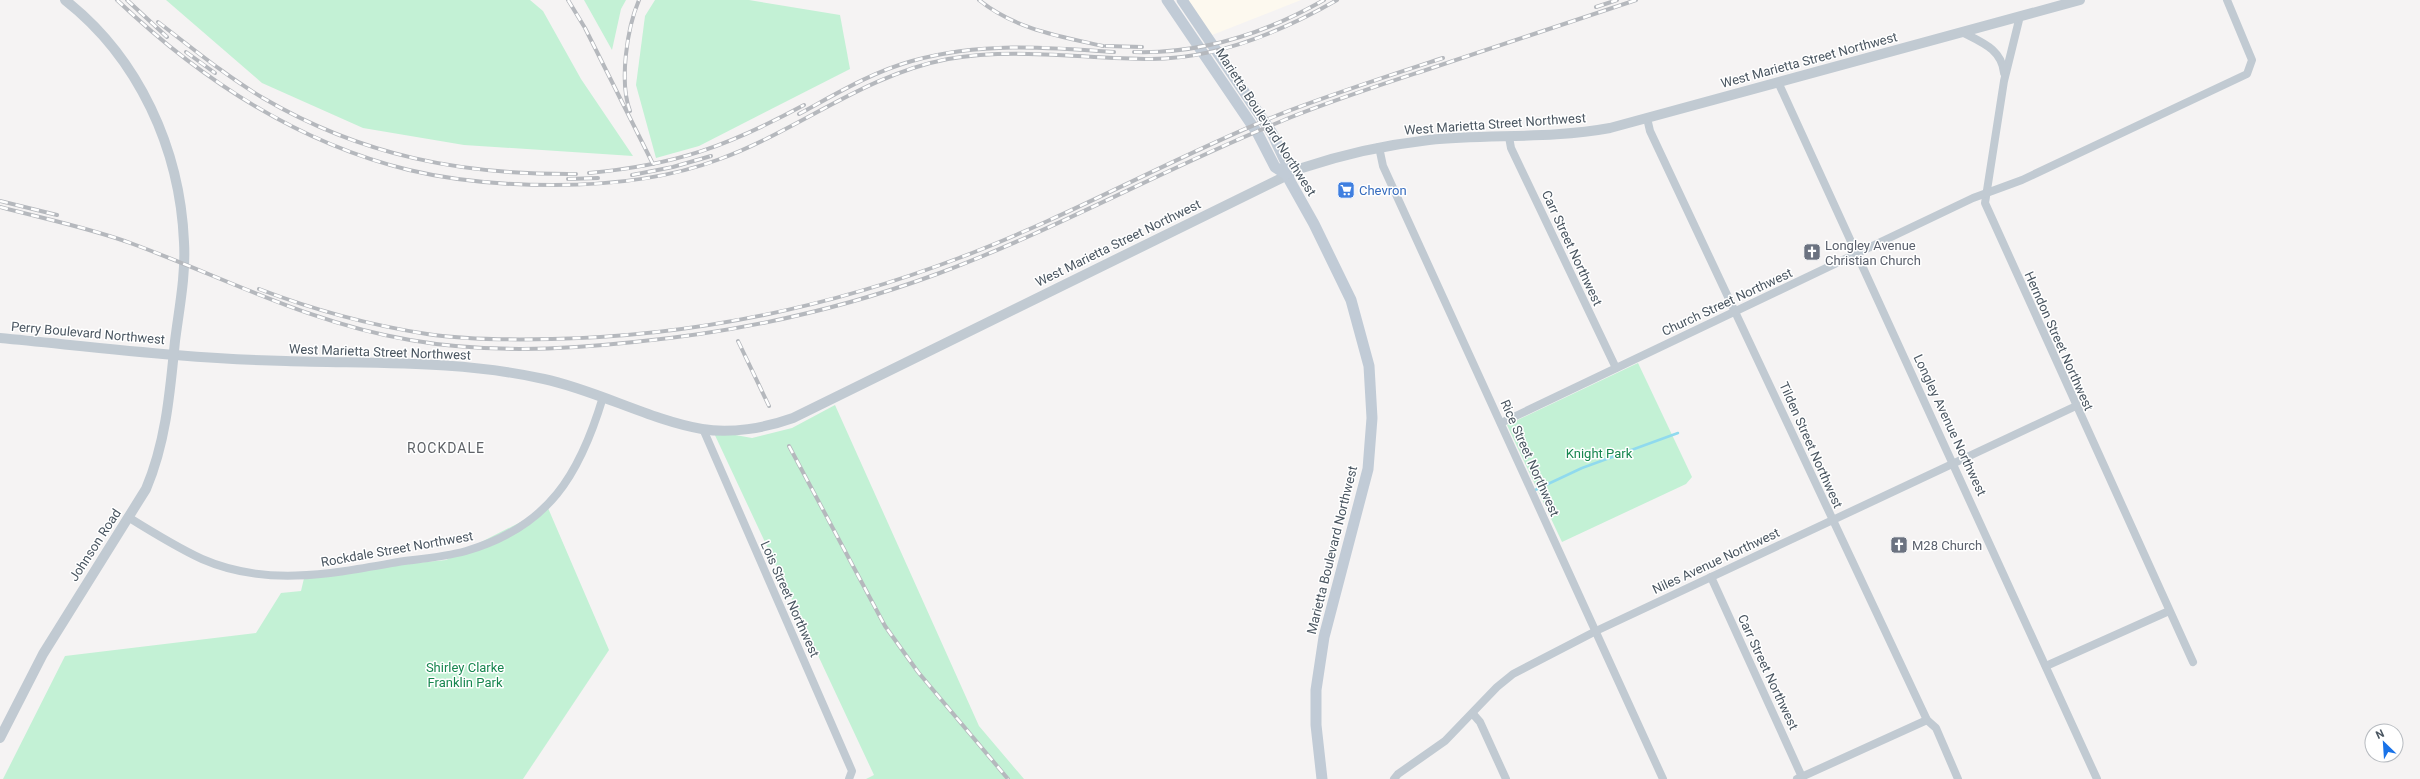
<svg xmlns="http://www.w3.org/2000/svg" width="2420" height="779" viewBox="0 0 2420 779" font-family="Roboto,sans-serif">
  <style>
    .commercial { fill: #fdf9ef }
    .green { fill: #c3f1d5 }
    .lines { fill: none; stroke-linecap: round; stroke-linejoin: round }
    .stream { stroke: #90daee; stroke-width: 2.5 }
    .minor { stroke: #c1cad2; stroke-width: 8 }
    .tertiary { stroke: #c1cad2; stroke-width: 10 }
    .secondary { stroke: #c1cbd6; stroke-width: 11 }
    .rail-casing { stroke: #b5b8bd; stroke-width: 4 }
    .rail { stroke: #fff; stroke-width: 2.5; stroke-dasharray: 8; stroke-linecap: butt }
    .labels { text-anchor: middle; dominant-baseline: central; stroke-width: 3; stroke-linejoin: round; paint-order: stroke }
    .street-label { font-size: 13px; fill: #4a5661; stroke: #fff }
    .shop-label { font-size: 13px; fill: #366cbe; stroke: #fff; text-anchor: start }
    .worship-label { font-size: 13px; fill: #5b616d; stroke: #fff; text-anchor: start }
    .park-label { font-size: 13px; fill: #17864f; stroke: #fff }
    .neighbourhood-label { font-size: 14px; letter-spacing: 1px; fill: #5f6368; stroke: #fff }
  </style>
  <rect width="100%" height="100%" fill="#f5f3f3"/>
  <path class="commercial" d="M1179,0H1301L1207,37Z"/>
  <g class="green">
    <path d="M166,0H530L543,11L581,79L633,156L464,145L363,128L262,83Z"/>
    <path d="M584,0H626L621,9L612,50Z"/>
    <path d="M655,0H749L840,15L850,69L699,146L656,158L636,85L645,16Z"/>
    <path d="M1638,363L1692,477L1686,484L1562,542L1507,425Z"/>
    <path d="M835,405L979,726L1024,779H866L874,775L713,431L752,438L792,428Z"/>
    <path d="M548,508L609,650L523,779H3L65,656L256,633L281,593L301,591L305,574L446,560Z"/>
  </g>
  <g class="lines">
    <path class="stream" d="M1533,491L1582,468L1678,433"/>
    <g class="minor">
      <path d="M2020,16L2004,81L1985,203L2193,662"/>
      <path d="M1962,32C1981,42 2002,49 2004,73"/>
      <path d="M1778,82L2097,779"/>
      <path d="M1647,118L1650,131C1744,327 1834,524 1927,720L1936,728L1958,779"/>
      <path d="M1509,137L1511,148L1616,368"/>
      <path d="M1379,147L1383,166L1663,779"/>
      <path d="M1501,423L1973,198L2022,180L2247,74L2252,60L2227,0"/>
      <path d="M703,429L852,771L849,779"/>
      <path d="M128,517C152,532 176,547 202,559C266,587 331,574 398,562C420,559 444,557 466,551C549,527 580,474 603,397"/>
      <path d="M1711,577L1802,777"/>
      <path d="M2046,666L2169,611"/>
      <path d="M1473,714L1480,722L1506,779"/>
      <path d="M1394,779L1398,774L1445,741L1497,687L1513,674L1596,631L2076,406"/>
      <path d="M1797,779L1927,720"/>
    </g>
    <g class="tertiary">
      <path d="M0,338C95,347 191,359 286,361C372,364 459,360 544,379C596,390 650,420 702,429C731,434 765,428 793,418L1302,168C1344,154 1385,145 1429,140C1490,134 1550,139 1610,128L2080,0"/>
      <path d="M0,738L43,654L146,489C166,442 170,392 175,341C179,309 186,275 184,242C180,149 139,58 65,0"/>
    </g>
    <g class="secondary">
      <path d="M1167,0L1258,134L1275,167L1286,174L1314,224L1351,300L1369,366L1372,418L1368,469L1324,637L1316,690V725L1322,779"/>
      <path d="M1182,0L1272,133L1286,163V174"/>
    </g>
    <defs>
      <g id="rail">
        <path d="M117,0C199,78 298,143 409,170C455,181 505,185 553,185C610,185 667,179 720,159C799,130 864,75 948,59C1016,47 1083,59 1151,59C1217,59 1281,32 1337,0"/>
        <path d="M127,0L167,37"/>
        <path d="M568,0L585,28L653,164"/>
        <path d="M979,0C1015,29 1058,36 1103,46"/>
        <path d="M1596,7L1617,0"/>
        <path d="M158,22C192,48 226,76 263,98C362,156 462,175 576,174"/>
        <path d="M1106,46L1142,47"/>
        <path d="M186,52L215,73"/>
        <path d="M1134,52C1201,54 1266,33 1324,0"/>
        <path d="M630,111C619,82 627,28 639,0"/>
        <path d="M799,114C836,94 872,72 912,61C979,42 1046,47 1114,52"/>
        <path d="M589,173C676,165 728,146 804,105"/>
        <path d="M632,175L673,167L711,156"/>
        <path d="M568,179L598,178"/>
        <path d="M0,201L57,215"/>
        <path d="M0,207C45,219 90,228 133,244C225,278 312,324 410,340C484,353 560,350 634,342C738,332 839,310 937,274C1053,231 1162,170 1277,123C1324,103 1374,87 1423,71C1494,47 1565,24 1636,0"/>
        <path d="M259,289C314,310 369,325 427,334C468,340 511,340 552,339C691,336 830,307 959,258C1068,217 1170,159 1278,115C1332,94 1388,76 1443,58"/>
        <path d="M738,341L769,406"/>
        <path d="M789,446L885,626L918,672L1008,779"/>
      </g>
    </defs>
    <use href="#rail" class="rail-casing"/>
    <use href="#rail" class="rail"/>
  </g>
  <defs>
    <symbol id="supermarket-square" viewBox="-11 -11 22 22"><rect x="-9" y="-9" width="18" height="18" rx="4" fill="#3f7fe0" stroke="#fff"/><path d="M-6-5.5h2.5l.6 2H6L4.5 2H-2.5L-4.4-4H-6ZM-1.5 3.2a1.3 1.3 0 1 0 .1 0ZM3 3.2a1.3 1.3 0 1 0 .1 0Z" fill="#fff"/></symbol>
    <symbol id="church-square" viewBox="-11 -11 22 22"><rect x="-9" y="-9" width="18" height="18" rx="4" fill="#6b7280" stroke="#fff"/><path d="M-1.2-6h2.4v3.5h3.3v2.4h-3.3V6h-2.4V-.1h-3.3v-2.4h3.3Z" fill="#fff"/></symbol>
  </defs>
  <g fill-rule="evenodd">
    <use href="#supermarket-square" x="1336" y="180" width="20" height="20"/>
    <use href="#church-square" x="1802" y="242" width="20" height="20"/>
    <use href="#church-square" x="1889" y="535" width="20" height="20"/>
  </g>
  <g class="labels">
    <g class="street-label">
      <text transform="translate(1809 60) rotate(-15)">West Marietta Street Northwest</text>
      <text transform="translate(1266 122) rotate(57)">Marietta Boulevard Northwest</text>
      <text transform="translate(1495 124) rotate(-4)">West Marietta Street Northwest</text>
      <text transform="translate(1118 243) rotate(-26)">West Marietta Street Northwest</text>
      <text transform="translate(1572 248) rotate(65)">Carr Street Northwest</text>
      <text transform="translate(1727 302) rotate(-25)">Church Street Northwest</text>
      <text transform="translate(88 333) rotate(5)">Perry Boulevard Northwest</text>
      <text transform="translate(2059 341) rotate(66)">Herndon Street Northwest</text>
      <text transform="translate(380 352) rotate(2)">West Marietta Street Northwest</text>
      <text transform="translate(1950 425) rotate(65)">Longley Avenue Northwest</text>
      <text transform="translate(1811 445) rotate(66)">Tilden Street Northwest</text>
      <text transform="translate(1530 458) rotate(66)">Rice Street Northwest</text>
      <text transform="translate(95 545) rotate(-57)">Johnson Road</text>
      <text transform="translate(397 549) rotate(-10)">Rockdale Street Northwest</text>
      <text transform="translate(1332 550) rotate(-76)">Marietta Boulevard Northwest</text>
      <text transform="translate(1716 561) rotate(-25)">Niles Avenue Northwest</text>
      <text transform="translate(790 599) rotate(66)">Lois Street Northwest</text>
      <text transform="translate(1768 672) rotate(65)">Carr Street Northwest</text>
    </g>
    <g class="shop-label">
      <text x="1359" y="190">Chevron</text>
    </g>
    <g class="worship-label">
      <text x="1825" y="245">Longley Avenue<tspan x="1825" dy="15">Christian Church</tspan></text>
      <text x="1912" y="545">M28 Church</text>
    </g>
    <g class="park-label">
      <text x="1599" y="453">Knight Park</text>
      <text x="465" y="667">Shirley Clarke<tspan x="465" dy="15">Franklin Park</tspan></text>
    </g>
    <g class="neighbourhood-label">
      <text x="446" y="448">ROCKDALE</text>
    </g>
  </g>
  <g transform="translate(2384 743) rotate(335)"><circle r="19" fill="#ffffff" stroke="#b7bbc0"/>
  <path d="M0-3L7 15L0 10L-7 15Z" fill="#1a73e8"/>
  <text y="-6" font-size="11" font-weight="bold" text-anchor="middle" fill="#4a5661">N</text>
  </g>
</svg>
